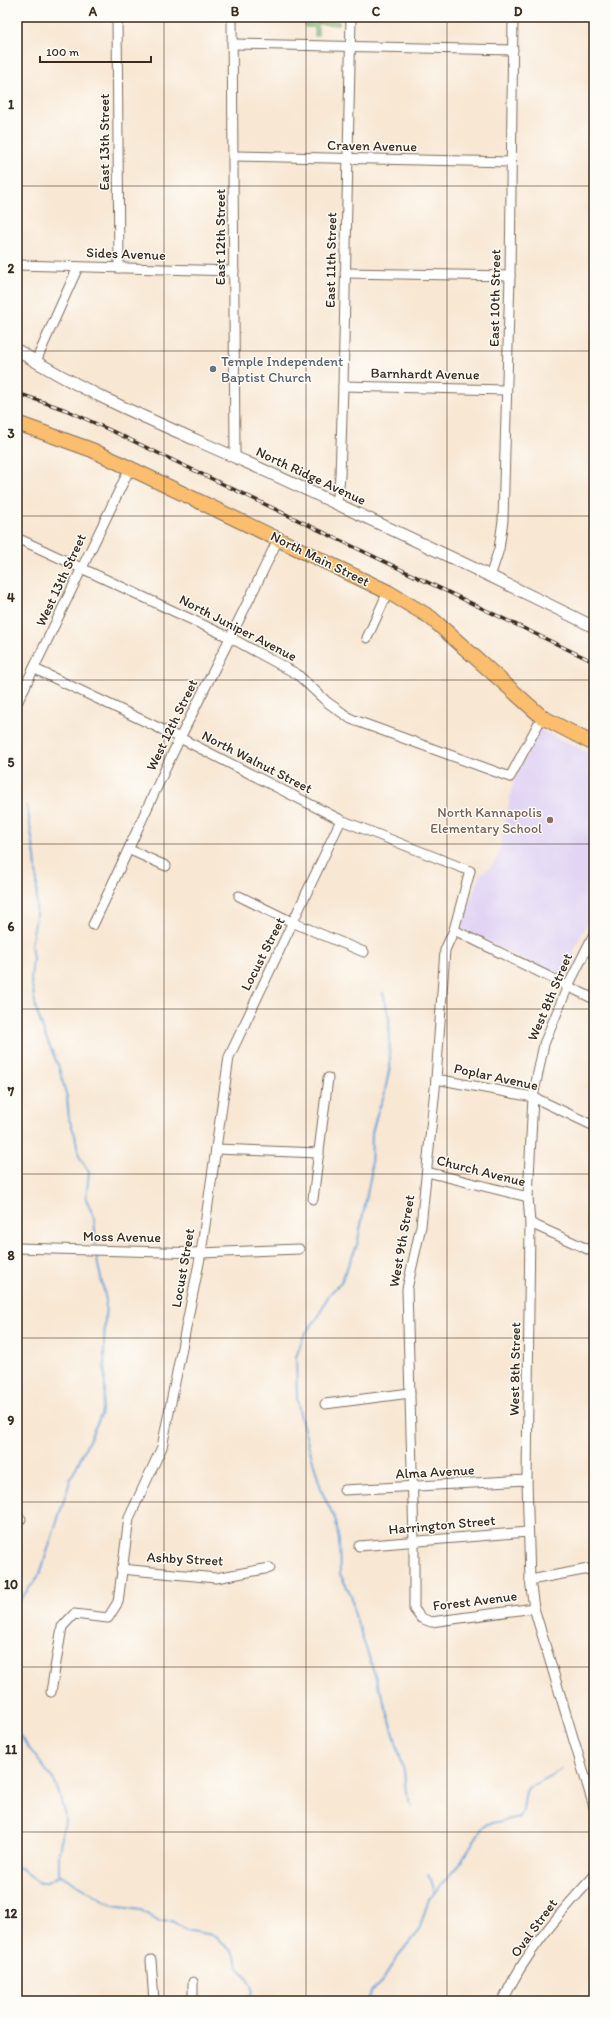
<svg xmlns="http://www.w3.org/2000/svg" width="611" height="2018" viewBox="0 0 611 2018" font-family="Itim,sans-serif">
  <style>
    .built { fill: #e1d4f4 }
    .green { fill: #89ce88; stroke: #627c53 }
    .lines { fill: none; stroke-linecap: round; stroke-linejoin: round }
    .stream { stroke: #6aa5da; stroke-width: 2 }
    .minor-casing { stroke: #7d6c5d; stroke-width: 11 }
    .tertiary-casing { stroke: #7d6c5d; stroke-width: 13 }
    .primary-casing { stroke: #7d6c5d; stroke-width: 16 }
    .minor { stroke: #fff; stroke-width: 9 }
    .tertiary { stroke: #fff; stroke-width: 11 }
    .primary { stroke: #fbbd6e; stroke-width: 14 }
    .rail-casing { stroke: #3b2a1e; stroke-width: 3.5 }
    .rail { stroke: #fdfcf7; stroke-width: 2; stroke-dasharray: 6; stroke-linecap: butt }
    .grid { fill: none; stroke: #3b2a1e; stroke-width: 1; stroke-opacity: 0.55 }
    .worship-dot { fill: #6b7280; stroke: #fdfcf7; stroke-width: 1.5 }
    .education-dot { fill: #8d6e63; stroke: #fdfcf7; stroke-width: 1.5 }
    .labels { text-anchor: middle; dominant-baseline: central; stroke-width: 3; stroke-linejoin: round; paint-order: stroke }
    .street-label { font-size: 14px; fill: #3b2a1e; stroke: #fdfcf7 }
    .worship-label { font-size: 14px; fill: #5b616d; stroke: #fdfcf7; text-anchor: start }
    .education-label { font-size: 14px; fill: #785e54; stroke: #fdfcf7; text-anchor: end }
    .neatline { fill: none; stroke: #3b2a1e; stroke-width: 1.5 }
    .grid-label { font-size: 13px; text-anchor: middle; font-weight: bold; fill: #3b2a1e }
  </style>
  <rect width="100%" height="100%" fill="#fdfcf7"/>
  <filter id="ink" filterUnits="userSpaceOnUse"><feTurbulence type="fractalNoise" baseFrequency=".025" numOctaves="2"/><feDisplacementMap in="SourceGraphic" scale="8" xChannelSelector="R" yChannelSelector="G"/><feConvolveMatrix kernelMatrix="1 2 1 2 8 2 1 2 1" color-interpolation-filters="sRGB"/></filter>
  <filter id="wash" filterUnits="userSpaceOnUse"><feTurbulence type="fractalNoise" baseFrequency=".012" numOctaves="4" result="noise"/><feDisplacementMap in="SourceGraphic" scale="16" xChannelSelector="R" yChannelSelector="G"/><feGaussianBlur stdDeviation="0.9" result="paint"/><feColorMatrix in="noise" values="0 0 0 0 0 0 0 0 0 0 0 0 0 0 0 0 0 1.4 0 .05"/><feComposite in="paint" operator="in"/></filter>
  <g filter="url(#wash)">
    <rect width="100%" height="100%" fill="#f8e7d3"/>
    <path class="built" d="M539,729L594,755V909L564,972L560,976L509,953L463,929L462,927V922L480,874L491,867L498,857L513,783Z"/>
    <path class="green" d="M309,17L339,22V25L318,24V36H315V27H305V20H309Z"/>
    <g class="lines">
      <g class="stream">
        <path d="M27,806L35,857L37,882L36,917L31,945L33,959L31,979L36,1009L45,1035L58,1065L67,1097L69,1119L75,1135L79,1156L89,1172L86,1199L94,1217L96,1244"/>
        <path d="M383,993L389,1017L390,1066L384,1096L377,1114L372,1133L371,1174L357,1245L341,1282L328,1296L318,1317L304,1335L296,1357L297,1400L301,1419L322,1492L336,1521L339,1541L340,1574L351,1595L354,1612L390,1720L404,1771L406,1792L412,1807"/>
        <path d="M17,1604L40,1574L71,1478L101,1415L105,1393L104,1342L106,1300L96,1256"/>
        <path d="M17,1732L55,1782L64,1809L65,1820L59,1852V1874L113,1906L141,1910L159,1922L172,1921L186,1930L216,1936L234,1954L240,1969L251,1985L252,1991L248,2001"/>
        <path d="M17,1867L21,1868L39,1883L47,1882L62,1875"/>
        <path d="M428,1874L434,1892"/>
        <path d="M367,2001L372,1991L383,1980L398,1956L419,1930L429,1899L460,1863L482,1828L487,1824L520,1817C526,1809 522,1797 528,1788L562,1769"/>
      </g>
    </g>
  </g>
  <g filter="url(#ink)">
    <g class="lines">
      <defs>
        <g id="minor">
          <path d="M117,17L119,268"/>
          <path d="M232,17L235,457"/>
          <path d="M232,44L513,50"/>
          <path d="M234,156L511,162"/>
          <path d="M17,265L234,271"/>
          <path d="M345,273L510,276"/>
          <path d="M36,361L78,267"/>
          <path d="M343,386L506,390"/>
          <path d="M337,504L340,476L343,386L351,17"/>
          <path d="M17,538L231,638L297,674L327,702L351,719L510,777L542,717"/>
          <path d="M490,577L499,549L503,520L510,276L513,17"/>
          <path d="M367,638L388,592"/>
          <path d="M35,669L180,738L341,820L470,871L454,930L445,950L436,1079L421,1226L407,1289L414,1541V1609L421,1618L431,1622L534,1608"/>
          <path d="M17,703L130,468"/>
          <path d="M130,850L166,866"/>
          <path d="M239,896L294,923L364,952"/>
          <path d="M93,925C123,863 150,800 180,738C213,671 247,606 278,539"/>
          <path d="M454,930L594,999"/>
          <path d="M594,934L568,986L544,1044L533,1097L528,1197L530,1223L527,1480L530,1580L534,1608L594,1807"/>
          <path d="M436,1079L533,1097L594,1126"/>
          <path d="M216,1149L319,1153"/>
          <path d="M427,1172L528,1197"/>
          <path d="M313,1199L328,1078"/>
          <path d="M530,1223L594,1252"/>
          <path d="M17,1248L201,1253L299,1249"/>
          <path d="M325,1404L410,1393"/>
          <path d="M344,1490L527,1480"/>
          <path d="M17,1522L21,1519"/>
          <path d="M359,1546L528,1532"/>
          <path d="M121,1569L216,1578L270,1568"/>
          <path d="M530,1580L594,1568"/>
          <path d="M51,1692L62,1627L74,1614L108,1618L118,1602L129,1518L162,1447L201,1253L229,1057L341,820"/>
          <path d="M151,1960L154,2001"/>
          <path d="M193,1982V2001"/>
          <path d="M503,2001C523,1955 560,1913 594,1876"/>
        </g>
        <path id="tertiary" d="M17,350C89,396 170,428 248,463C364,516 480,570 594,627"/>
        <path id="primary" d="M17,423L92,450L388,592L430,617L542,717L594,744"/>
      </defs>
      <use href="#minor" class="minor-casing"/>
      <use href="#tertiary" class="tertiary-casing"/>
      <use href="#primary" class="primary-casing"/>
      <use href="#minor" class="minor"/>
      <use href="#tertiary" class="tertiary"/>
      <use href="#primary" class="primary"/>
      <defs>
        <path id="rail" d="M17,393L66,410L112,431L594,662"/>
      </defs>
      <use href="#rail" class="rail-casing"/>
      <use href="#rail" class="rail"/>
    </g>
  </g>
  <path class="grid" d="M164,17V2001M306,17V2001M447,17V2001M17,186H594M17,351H594M17,516H594M17,680H594M17,844H594M17,1009H594M17,1174H594M17,1338H594M17,1502H594M17,1667H594M17,1832H594"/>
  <circle class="worship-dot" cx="213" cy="369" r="4"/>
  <circle class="education-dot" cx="550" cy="820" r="4"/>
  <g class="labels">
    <g class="street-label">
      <text transform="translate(104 142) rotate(-90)">East 13th Street</text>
      <text transform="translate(372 146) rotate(1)">Craven Avenue</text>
      <text transform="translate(220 237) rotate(-90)">East 12th Street</text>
      <text transform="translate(126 254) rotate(2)">Sides Avenue</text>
      <text transform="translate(331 260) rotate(-89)">East 11th Street</text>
      <text transform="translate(495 298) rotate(-89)">East 10th Street</text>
      <text transform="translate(425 374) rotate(1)">Barnhardt Avenue</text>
      <text transform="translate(311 476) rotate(25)">North Ridge Avenue</text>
      <text transform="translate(320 559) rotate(26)">North Main Street</text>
      <text transform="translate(61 580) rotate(-65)">West 13th Street</text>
      <text transform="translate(238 628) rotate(27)">North Juniper Avenue</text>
      <text transform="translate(172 725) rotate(-64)">West 12th Street</text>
      <text transform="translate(257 762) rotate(27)">North Walnut Street</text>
      <text transform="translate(263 954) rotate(-63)">Locust Street</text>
      <text transform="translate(550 997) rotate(-67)">West 8th Street</text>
      <text transform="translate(496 1077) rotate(12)">Poplar Avenue</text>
      <text transform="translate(481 1171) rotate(14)">Church Avenue</text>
      <text transform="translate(122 1237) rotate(1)">Moss Avenue</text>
      <text transform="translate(402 1241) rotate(-80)">West 9th Street</text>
      <text transform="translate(183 1268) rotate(-80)">Locust Street</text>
      <text transform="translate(515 1369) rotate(-89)">West 8th Street</text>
      <text transform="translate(435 1472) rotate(-3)">Alma Avenue</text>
      <text transform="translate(442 1525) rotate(-5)">Harrington Street</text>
      <text transform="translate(185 1559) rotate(3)">Ashby Street</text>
      <text transform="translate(475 1601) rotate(-7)">Forest Avenue</text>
      <text transform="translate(534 1928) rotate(-54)">Oval Street</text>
    </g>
    <g class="worship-label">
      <text x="221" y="361">Temple Independent<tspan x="221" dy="16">Baptist Church</tspan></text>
    </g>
    <g class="education-label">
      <text x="542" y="812">North Kannapolis<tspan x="542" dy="16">Elementary School</tspan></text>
    </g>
  </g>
  <rect width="611" height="2018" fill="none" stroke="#fdfcf7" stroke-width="44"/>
  <path d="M40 56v6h111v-6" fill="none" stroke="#3b2a1e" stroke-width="2"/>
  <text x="46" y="56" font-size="12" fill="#3b2a1e" stroke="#fdfcf7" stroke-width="3" paint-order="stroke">100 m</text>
  <rect x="22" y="22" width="567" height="1974" class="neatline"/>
  <g class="grid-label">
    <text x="93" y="16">A</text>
    <text x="235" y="16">B</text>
    <text x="376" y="16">C</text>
    <text x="518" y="16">D</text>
    <text x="11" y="109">1</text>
    <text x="11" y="273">2</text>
    <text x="11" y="438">3</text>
    <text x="11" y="602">4</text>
    <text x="11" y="767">5</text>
    <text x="11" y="931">6</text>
    <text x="11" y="1096">7</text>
    <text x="11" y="1260">8</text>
    <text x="11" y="1425">9</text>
    <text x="11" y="1589">10</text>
    <text x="11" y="1754">11</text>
    <text x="11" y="1918">12</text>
  </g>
</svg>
